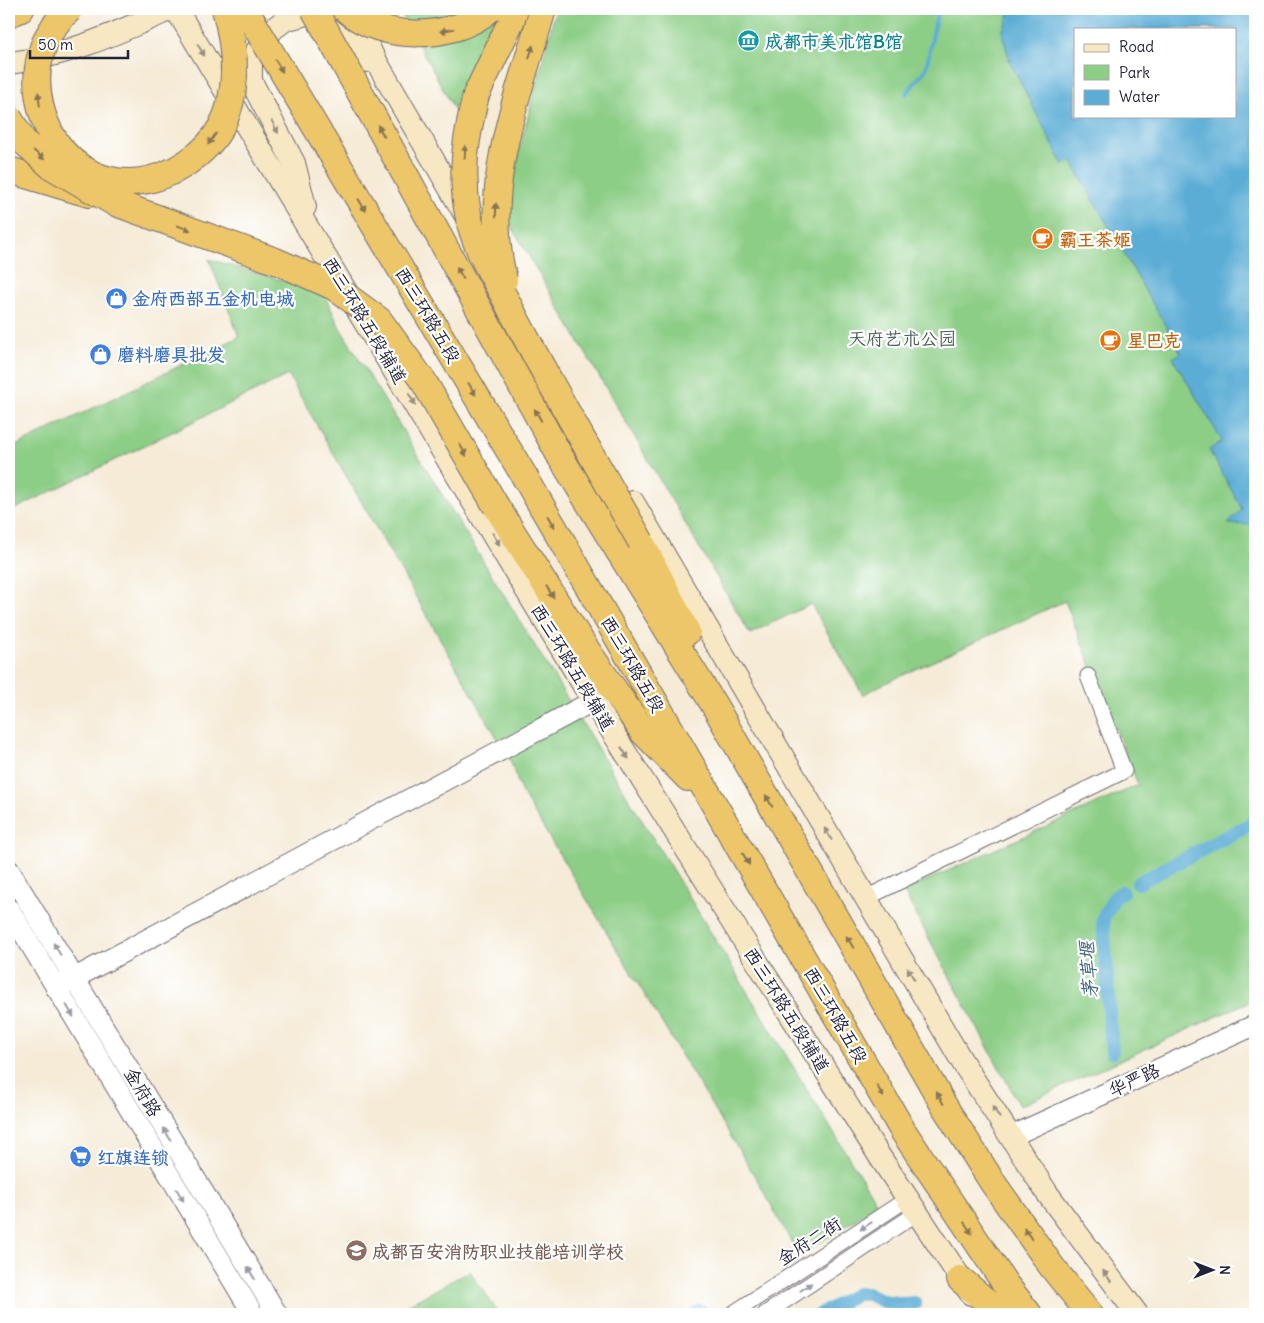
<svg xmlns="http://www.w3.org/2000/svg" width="1264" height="1323" viewBox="0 0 1264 1323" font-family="Delius,'LXGW WenKai TC',sans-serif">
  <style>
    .green { fill: #8cce86; stroke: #577860; fill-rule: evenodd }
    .water { fill: #5badd6; stroke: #3e6888; fill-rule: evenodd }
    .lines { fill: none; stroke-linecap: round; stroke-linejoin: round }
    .stream { stroke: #5badd6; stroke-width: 4 }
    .canal { stroke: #5badd6; stroke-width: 14 }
    .minor-casing { stroke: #6c6872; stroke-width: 17 }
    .tertiary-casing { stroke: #6c6872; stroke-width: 22 }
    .secondary-casing { stroke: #6c6872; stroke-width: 24 }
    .trunk-casing { stroke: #6c6872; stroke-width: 28 }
    .minor { stroke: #fff; stroke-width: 15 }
    .tertiary { stroke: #fff; stroke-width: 20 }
    .secondary { stroke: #f7e8c3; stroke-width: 22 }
    .trunk { stroke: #ecc669; stroke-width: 26 }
    .trunk-bridge-casing { stroke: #6c6872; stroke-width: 28; stroke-linecap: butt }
    .trunk-bridge { stroke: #ecc669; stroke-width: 26 }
    .oneway { fill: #877452 }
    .oneway2 { fill: #978f86 }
    .oneway3 { fill: #9c9ca7 }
    .labels { text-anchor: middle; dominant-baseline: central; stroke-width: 4.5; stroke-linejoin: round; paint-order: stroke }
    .culture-label { font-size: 18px; font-weight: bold; fill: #0d838f; stroke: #fff; text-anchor: start }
    .food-label { font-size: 18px; font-weight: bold; fill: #c56008; stroke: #fff; text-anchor: start }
    .shop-label { font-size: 18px; font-weight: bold; fill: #366cbe; stroke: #fff; text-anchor: start }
    .street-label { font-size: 18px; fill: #22223b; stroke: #fff }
    .park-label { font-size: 18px; fill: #475e55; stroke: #fff }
    .education-label { font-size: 18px; font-weight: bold; fill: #785e54; stroke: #fff; text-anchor: start }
    .water-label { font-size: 19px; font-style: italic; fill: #3c6181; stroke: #fff }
  </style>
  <rect width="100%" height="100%" fill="#fff"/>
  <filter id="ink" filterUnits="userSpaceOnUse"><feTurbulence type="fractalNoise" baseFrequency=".02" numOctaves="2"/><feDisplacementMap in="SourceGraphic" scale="10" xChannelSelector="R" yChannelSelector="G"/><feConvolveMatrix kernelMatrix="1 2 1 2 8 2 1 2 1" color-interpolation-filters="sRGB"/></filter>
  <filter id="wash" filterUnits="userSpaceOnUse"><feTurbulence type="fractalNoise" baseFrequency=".0096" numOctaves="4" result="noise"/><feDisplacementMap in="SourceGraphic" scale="20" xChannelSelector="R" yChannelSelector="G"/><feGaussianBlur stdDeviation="1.12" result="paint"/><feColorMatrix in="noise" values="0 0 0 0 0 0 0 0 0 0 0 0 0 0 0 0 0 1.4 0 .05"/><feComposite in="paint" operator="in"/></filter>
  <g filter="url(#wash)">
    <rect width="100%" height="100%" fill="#f5ebd7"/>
    <g class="green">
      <path d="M399,9H506L488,39L454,109Z"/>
      <path d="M556,9H1255V999L1020,1106L903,891L1138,785L1065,601L879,686L863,695L811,604L750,634L503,212ZM1075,29H1235V116H1075Z"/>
      <path d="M209,259L323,292L340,328L878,1205L799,1256L759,1183L521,791L510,760L288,375L9,512V449L239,337Z"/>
      <path d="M470,1271L499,1314H391Z"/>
    </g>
    <path class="water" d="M1011,9H1255V525L1228,524L1242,509L1209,450L1222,441L1173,358L1181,353L1071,161L1063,165L1010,62L1002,33ZM1075,29H1235V116H1075Z"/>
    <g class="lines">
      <path class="stream" d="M906,94L926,69L938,9"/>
      <g class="canal">
        <path d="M1138,883L1255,822"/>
        <path d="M1112,1052L1103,919L1114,898L1122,892"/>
        <path d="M695,1314L700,1311L705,1314"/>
        <path d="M821,1314L857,1294H868L883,1301L903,1304L915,1303"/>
      </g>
    </g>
  </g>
  <g filter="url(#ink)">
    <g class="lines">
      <defs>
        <g id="minor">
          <path d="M866,898L1124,771L1088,676"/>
          <path d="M732,1314L907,1199"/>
          <path d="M765,1314L917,1213"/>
        </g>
        <g id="tertiary">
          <path d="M9,870L277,1314"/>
          <path d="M9,909L253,1314"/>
          <path d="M56,988L593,701"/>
          <path d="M1012,1136L1255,1025"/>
        </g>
        <g id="secondary">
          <path d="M176,9L593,701L880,1157L971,1294"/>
          <path d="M350,9L373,56L467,218"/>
          <path d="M9,63C66,57 119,32 171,9"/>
          <path d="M305,207L294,163L251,81V59L273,29L285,20L307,14L324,19L368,61"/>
          <path d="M633,502L963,1063L1047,1193L1137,1314"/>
        </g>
        <g id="trunk">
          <path d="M9,14L21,9"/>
          <path d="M476,95L517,9"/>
          <path d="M9,170L89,194"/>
          <path d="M561,458L714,705L946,1109L993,1183L1052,1267L1090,1314"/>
          <path d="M526,479L903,1131L1006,1285L1029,1314"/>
          <path d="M496,506L584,646L644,733L688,778"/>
          <path d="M641,542L687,632"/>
          <path d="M960,1279L1001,1314"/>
        </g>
      </defs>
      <use href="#minor" class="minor-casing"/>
      <use href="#tertiary" class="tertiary-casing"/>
      <use href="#secondary" class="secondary-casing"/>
      <use href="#trunk" class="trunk-casing"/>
      <use href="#minor" class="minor"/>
      <use href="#tertiary" class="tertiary"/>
      <use href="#secondary" class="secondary"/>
      <use href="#trunk" class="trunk"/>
      <defs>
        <g id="trunk-bridge">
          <path d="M70,9C45,30 34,61 38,93C48,170 122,208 188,162C201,153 213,142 221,127C240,92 235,46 225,9"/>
          <path d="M245,9L526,479"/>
          <path d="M314,9L561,458"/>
          <path d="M345,9C381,42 454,41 490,9"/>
          <path d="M476,95C466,138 460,170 468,214C473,244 492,274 506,300C548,382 596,462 641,542"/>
          <path d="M9,118L24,142L51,166L113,202L278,262L334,287L379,320L424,382L496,506"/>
          <path d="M504,280C480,187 518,97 543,9"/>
        </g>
      </defs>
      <use href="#trunk-bridge" class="trunk-bridge-casing"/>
      <use href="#trunk-bridge" class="trunk-bridge"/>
    </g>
    <defs><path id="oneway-solid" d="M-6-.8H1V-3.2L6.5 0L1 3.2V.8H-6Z" transform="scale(1.25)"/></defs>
    <g class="oneway">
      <use href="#oneway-solid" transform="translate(447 30) rotate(170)"/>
      <use href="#oneway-solid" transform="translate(531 52) rotate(-74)"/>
      <use href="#oneway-solid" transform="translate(279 66) rotate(59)"/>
      <use href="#oneway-solid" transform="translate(39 99) rotate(-97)"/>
      <use href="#oneway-solid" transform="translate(381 131) rotate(-119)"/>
      <use href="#oneway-solid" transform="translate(212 139) rotate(126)"/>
      <use href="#oneway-solid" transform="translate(465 152) rotate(-87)"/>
      <use href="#oneway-solid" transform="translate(39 155) rotate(40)"/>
      <use href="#oneway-solid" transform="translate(362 205) rotate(59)"/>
      <use href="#oneway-solid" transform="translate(496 210) rotate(-90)"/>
      <use href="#oneway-solid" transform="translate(184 228) rotate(20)"/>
      <use href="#oneway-solid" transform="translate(460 273) rotate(-119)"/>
      <use href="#oneway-solid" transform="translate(472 389) rotate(59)"/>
      <use href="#oneway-solid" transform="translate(538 415) rotate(-119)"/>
      <use href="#oneway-solid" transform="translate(463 450) rotate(60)"/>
      <use href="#oneway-solid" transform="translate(551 522) rotate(60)"/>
      <use href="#oneway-solid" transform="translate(550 592) rotate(58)"/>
      <use href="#oneway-solid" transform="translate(769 801) rotate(-120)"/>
      <use href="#oneway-solid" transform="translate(746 859) rotate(60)"/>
      <use href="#oneway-solid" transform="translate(850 942) rotate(-120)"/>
      <use href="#oneway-solid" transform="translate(880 1091) rotate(60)"/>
      <use href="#oneway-solid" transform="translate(940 1098) rotate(-120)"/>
      <use href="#oneway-solid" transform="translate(968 1228) rotate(56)"/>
      <use href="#oneway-solid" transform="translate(1028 1234) rotate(-125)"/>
    </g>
    <g class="oneway2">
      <use href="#oneway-solid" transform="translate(201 50) rotate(59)"/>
      <use href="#oneway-solid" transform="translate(275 127) rotate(62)"/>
      <use href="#oneway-solid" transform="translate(412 399) rotate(59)"/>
      <use href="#oneway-solid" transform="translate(496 539) rotate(59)"/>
      <use href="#oneway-solid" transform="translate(625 753) rotate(58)"/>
      <use href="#oneway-solid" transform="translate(828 834) rotate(-121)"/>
      <use href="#oneway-solid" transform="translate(911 974) rotate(-121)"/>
      <use href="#oneway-solid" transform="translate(996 1112) rotate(-123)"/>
      <use href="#oneway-solid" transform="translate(1107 1276) rotate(-126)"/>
    </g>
    <g class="oneway3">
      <use href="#oneway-solid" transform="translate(57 949) rotate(-121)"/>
      <use href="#oneway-solid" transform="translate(70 1011) rotate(59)"/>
      <use href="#oneway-solid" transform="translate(167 1134) rotate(-121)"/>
      <use href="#oneway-solid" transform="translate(180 1195) rotate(59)"/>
      <use href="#oneway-solid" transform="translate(866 1226) rotate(147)"/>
      <use href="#oneway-solid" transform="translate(251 1273) rotate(-122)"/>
      <use href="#oneway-solid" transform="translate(806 1287) rotate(-34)"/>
    </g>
  </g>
  <defs>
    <symbol id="museum-disc" viewBox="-11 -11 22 22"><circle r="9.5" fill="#0f9aa8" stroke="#fff"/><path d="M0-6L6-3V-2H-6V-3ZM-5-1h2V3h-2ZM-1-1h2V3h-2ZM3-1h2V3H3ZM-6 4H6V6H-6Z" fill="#fff"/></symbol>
    <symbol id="cafe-disc" viewBox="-11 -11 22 22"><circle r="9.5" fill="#e8710a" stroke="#fff"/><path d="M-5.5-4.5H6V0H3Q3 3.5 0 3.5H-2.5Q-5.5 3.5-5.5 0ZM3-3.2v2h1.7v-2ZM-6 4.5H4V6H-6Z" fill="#fff"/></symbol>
    <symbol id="shop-disc" viewBox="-11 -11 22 22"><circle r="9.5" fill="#3f7fe0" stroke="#fff"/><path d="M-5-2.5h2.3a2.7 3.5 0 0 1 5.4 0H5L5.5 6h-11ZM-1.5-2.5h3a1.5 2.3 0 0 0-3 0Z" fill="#fff"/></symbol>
    <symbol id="supermarket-disc" viewBox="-11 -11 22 22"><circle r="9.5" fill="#3f7fe0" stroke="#fff"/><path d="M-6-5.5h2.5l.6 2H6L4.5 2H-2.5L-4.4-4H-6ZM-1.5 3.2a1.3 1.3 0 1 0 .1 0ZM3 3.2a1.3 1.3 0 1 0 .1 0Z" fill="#fff"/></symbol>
    <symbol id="university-disc" viewBox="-11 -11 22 22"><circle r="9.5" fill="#8d6e63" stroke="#fff"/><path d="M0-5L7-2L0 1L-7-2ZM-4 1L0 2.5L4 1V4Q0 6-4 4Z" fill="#fff"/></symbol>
  </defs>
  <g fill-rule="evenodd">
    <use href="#museum-disc" x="736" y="28" width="25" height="25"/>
    <use href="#cafe-disc" x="1030" y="226" width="25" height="25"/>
    <use href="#shop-disc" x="104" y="286" width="25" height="25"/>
    <use href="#cafe-disc" x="1098" y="328" width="25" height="25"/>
    <use href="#shop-disc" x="88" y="342" width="25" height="25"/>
    <use href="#supermarket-disc" x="68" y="1144" width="25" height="25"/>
    <use href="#university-disc" x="344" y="1238" width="25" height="25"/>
  </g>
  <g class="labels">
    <g class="culture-label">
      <text x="765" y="41">成都市美术馆B馆</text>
    </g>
    <g class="food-label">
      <text x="1059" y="239">霸王茶姬</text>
      <text x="1127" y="340">星巴克</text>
    </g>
    <g class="shop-label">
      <text x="132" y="298">金府西部五金机电城</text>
      <text x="117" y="354">磨料磨具批发</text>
      <text x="97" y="1157">红旗连锁</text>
    </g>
    <g class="street-label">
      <text transform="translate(428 315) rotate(59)">西三环路五段</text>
      <text transform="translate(365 320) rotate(59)">西三环路五段辅道</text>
      <text transform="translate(633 664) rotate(60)">西三环路五段</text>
      <text transform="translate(573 667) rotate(59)">西三环路五段辅道</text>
      <text transform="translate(787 1010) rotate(58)">西三环路五段辅道</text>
      <text transform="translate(836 1015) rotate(60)">西三环路五段</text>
      <text transform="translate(1134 1080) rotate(-25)">华严路</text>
      <text transform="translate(143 1092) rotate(59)">金府路</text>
      <text transform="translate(809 1241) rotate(-33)">金府二街</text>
    </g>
    <g class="park-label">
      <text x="902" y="338">天府艺术公园</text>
    </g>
    <g class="education-label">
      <text x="372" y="1251">成都百安消防职业技能培训学校</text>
    </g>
    <g class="water-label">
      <text transform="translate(1088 970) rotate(-94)">茅草堰</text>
    </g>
  </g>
  <rect width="1264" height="1323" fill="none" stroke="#fff" stroke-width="30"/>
  <rect x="1074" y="28" width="162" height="90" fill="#ffffff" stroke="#a7a7b1"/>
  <rect x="1084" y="44" width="25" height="8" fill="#f7e8c3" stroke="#a7a7b1"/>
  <text x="1119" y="52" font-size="15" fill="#22223b">Road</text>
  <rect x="1084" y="65" width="25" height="15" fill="#8cce86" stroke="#a7a7b1"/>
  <text x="1119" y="78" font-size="15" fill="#22223b">Park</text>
  <rect x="1084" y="90" width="25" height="15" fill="#5badd6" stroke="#a7a7b1"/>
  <text x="1119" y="102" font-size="15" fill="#22223b">Water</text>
  <g transform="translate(1212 1270) rotate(90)" stroke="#ffffff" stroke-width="4" paint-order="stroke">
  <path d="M0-4L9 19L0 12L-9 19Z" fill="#22223b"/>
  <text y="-8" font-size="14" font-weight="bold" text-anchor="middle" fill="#22223b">N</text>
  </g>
  <path d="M30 50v8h98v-8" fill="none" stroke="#22223b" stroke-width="2.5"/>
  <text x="38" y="50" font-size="15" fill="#22223b" stroke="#ffffff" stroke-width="4" paint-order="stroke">50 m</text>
</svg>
